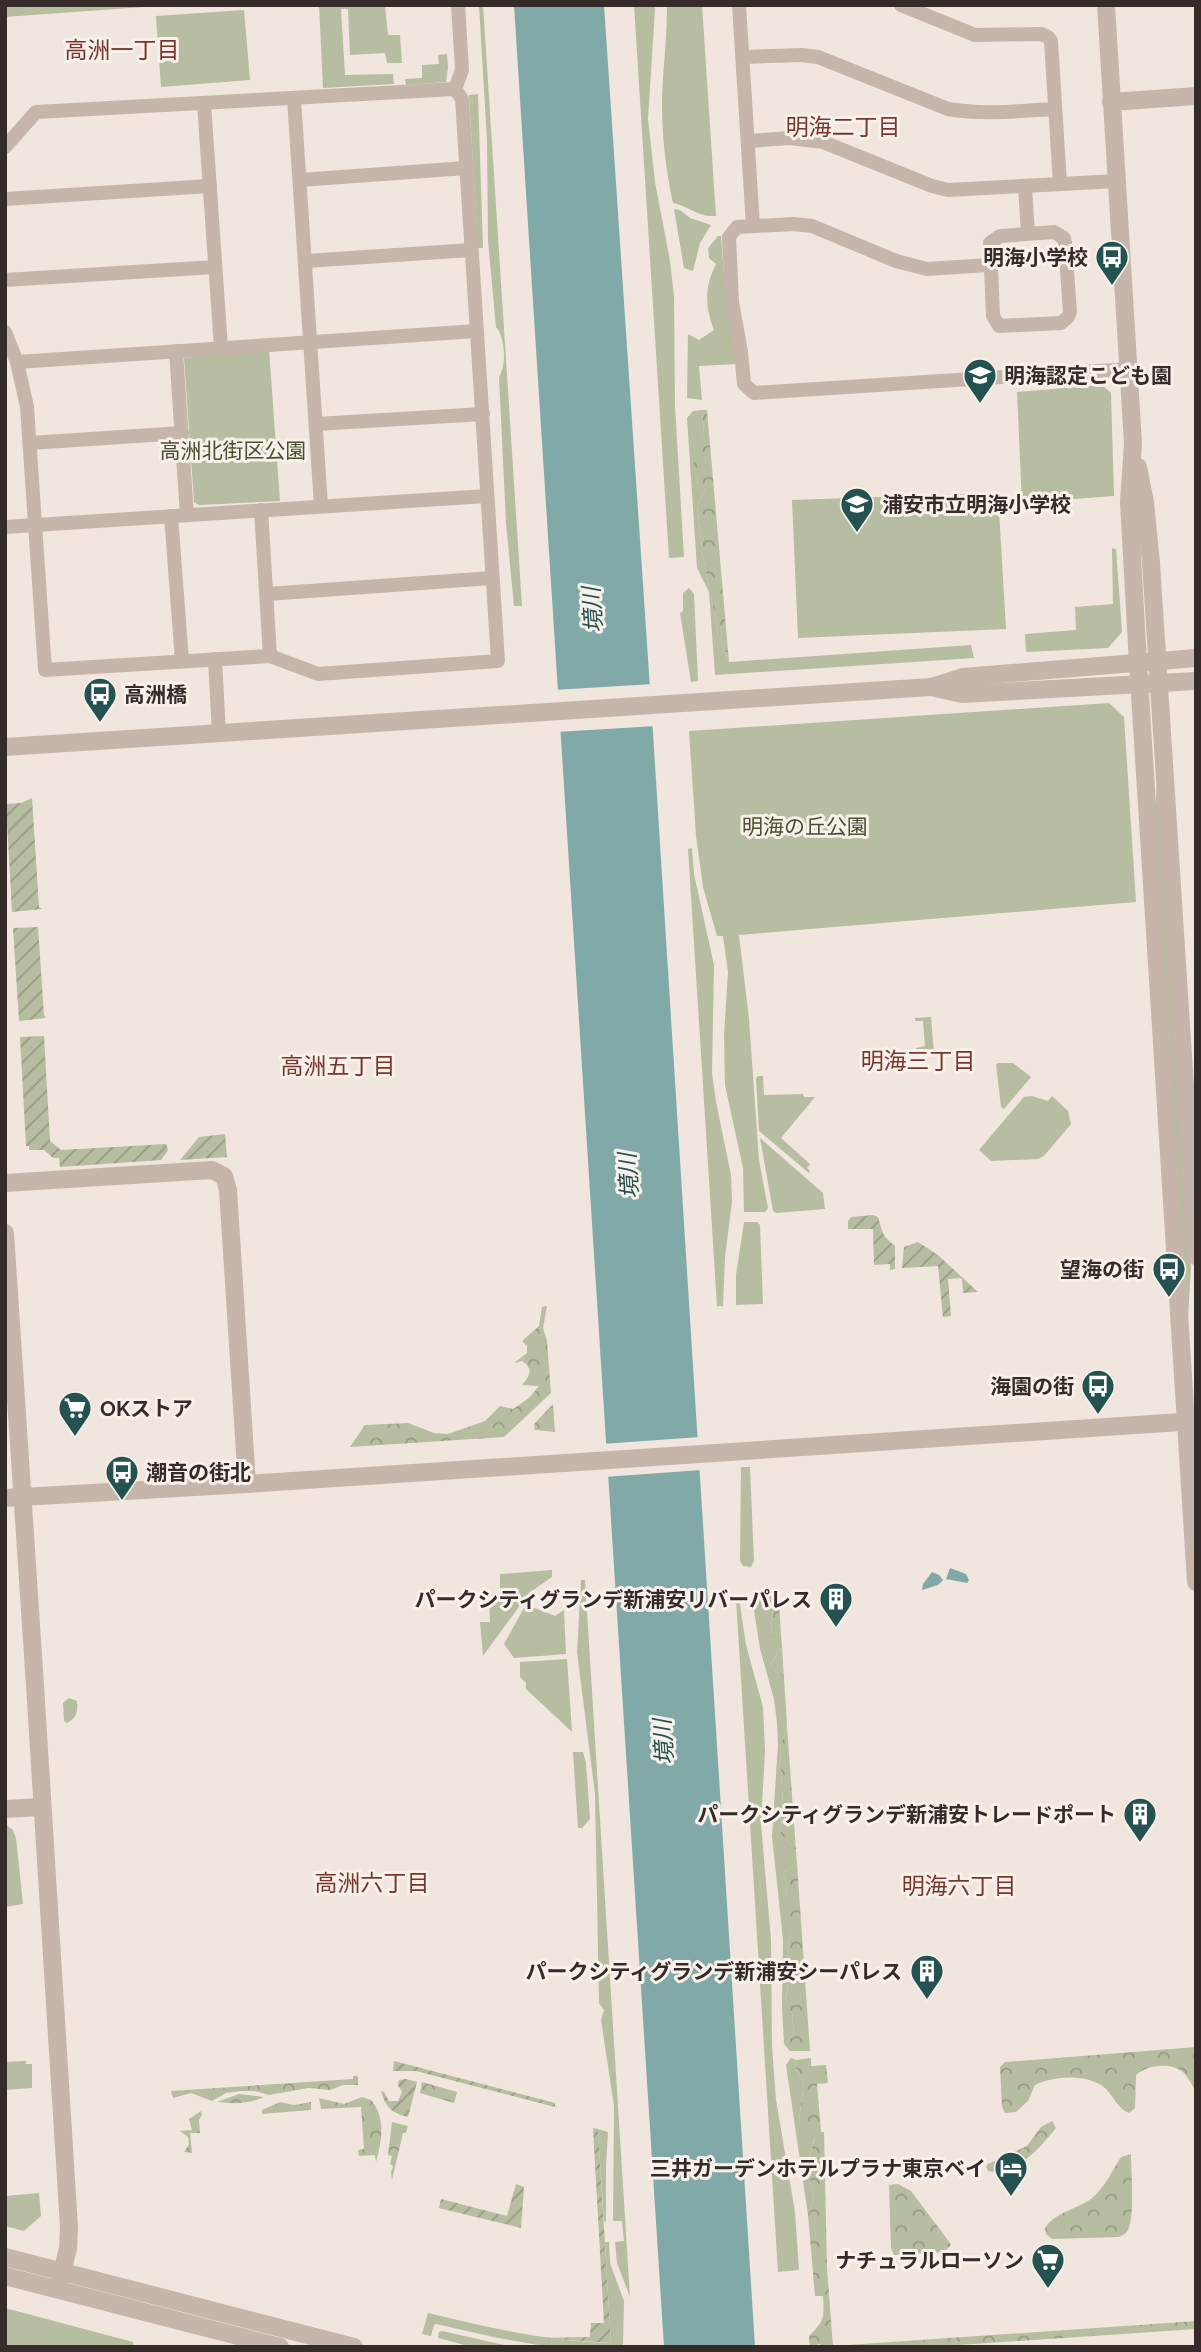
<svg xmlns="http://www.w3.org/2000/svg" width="1201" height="2352" viewBox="0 0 1201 2352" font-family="Raleway,'Noto Sans JP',sans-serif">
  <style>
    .green { fill: #b6bda0 }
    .forest { fill: url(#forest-crowns) }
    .garden { fill: url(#garden-furrows) }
    .water { fill: #81a9a7 }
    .pier { fill: #f0e6de }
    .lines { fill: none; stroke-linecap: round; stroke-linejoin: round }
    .minor { stroke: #c6b5ab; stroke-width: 14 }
    .tertiary { stroke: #c6b5ab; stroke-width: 18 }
    .labels { text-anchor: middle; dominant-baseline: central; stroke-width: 6; stroke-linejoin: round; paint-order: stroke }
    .poi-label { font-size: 21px; font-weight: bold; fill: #352c2a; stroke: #f8f0ea; text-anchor: end }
    .park-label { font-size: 21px; fill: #485030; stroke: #f8f0ea }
    .neighbourhood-label { font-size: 23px; fill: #7b362c; stroke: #f8f0ea }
    .water-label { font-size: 23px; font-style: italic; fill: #245250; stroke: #f8f0ea }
  </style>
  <defs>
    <pattern id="forest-crowns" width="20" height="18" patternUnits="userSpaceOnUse" patternTransform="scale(1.75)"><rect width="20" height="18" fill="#b6bda0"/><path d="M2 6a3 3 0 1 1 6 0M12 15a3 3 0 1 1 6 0" fill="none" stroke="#959a83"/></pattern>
    <pattern id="garden-furrows" width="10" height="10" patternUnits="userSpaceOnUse" patternTransform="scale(1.75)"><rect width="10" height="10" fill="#b6bda0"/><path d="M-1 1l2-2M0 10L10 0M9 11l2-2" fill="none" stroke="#959a83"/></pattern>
  </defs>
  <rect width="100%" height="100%" fill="#f0e6de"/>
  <g class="green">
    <path d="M5,5H172L5,17Z"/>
    <path d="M319,5L385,6L388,35H400L402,63H387L385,53L350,55L348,9H341L345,75L393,74L394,84L323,88Z"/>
    <path d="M479,5H483L522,606H514L506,523L499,377C507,366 505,336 496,327L488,241L487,140Z"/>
    <path d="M634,5H654L655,9L648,119L655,182L670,261L674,296L675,406L684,557L669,558Z"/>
    <path d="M667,5H702L716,216C697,217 691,207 673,203C664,162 660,119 663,77C665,53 667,29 667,5Z"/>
    <path d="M244,10L250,80L161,87L156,16Z"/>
    <path d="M447,54L448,68L446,82L406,85L405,79L422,78V65L439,64L438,55Z"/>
    <path d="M478,94L483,248H478L469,95Z"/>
    <path d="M674,209L680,210L690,218L711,225L700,243L693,271L684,268Z"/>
    <path d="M718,236H721L726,302L737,364L699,366L702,400L687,398L688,334L699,340L714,330C705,306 704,288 716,264L709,258L708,248Z"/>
    <path d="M269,349L280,501L199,505L194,502L184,358Z"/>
    <path d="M1102,385L1111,393L1114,496L1022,503L1017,392Z"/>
    <path d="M702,410L704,434L693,448L697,484L702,481L705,491L697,505L703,557L719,636L729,662L971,645L974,658L715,675L709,592L697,568L687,418L693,411Z"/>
    <path d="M998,493L1006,629L798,638L792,500Z"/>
    <path d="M1112,548L1116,549L1122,632L1108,648L1026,652L1025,634L1076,630L1075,607L1113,604Z"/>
    <path d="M689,588L694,594L698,681L691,682L680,613L683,611V593Z"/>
    <path d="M1109,703L1124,717L1136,902L739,935L749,1019L759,1160L768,1208L765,1212H744L743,1168L725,1085L724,1035L728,972L723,936H717L703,887L696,836L689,731Z"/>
    <path d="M1157,781H1160L1191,1267L1188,1319L1154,831Z"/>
    <path d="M692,848L694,874L714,965L712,1073L716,1102L731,1175L732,1202L725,1257L723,1306H717L688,849Z"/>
    <path d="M931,1017L934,1054H916V1048L925,1046L923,1021H915V1018Z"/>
    <path d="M998,1063H1013L1031,1077L1004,1109L1001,1107L996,1065Z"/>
    <path d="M758,1076H763L764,1095L803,1094L804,1097H815L781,1138L810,1164L807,1168L810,1171L809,1173L759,1131L756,1078Z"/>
    <path d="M1032,1096L1048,1101L1052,1096L1068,1111L1071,1124L1044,1156L1038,1159L991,1161L979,1150L1024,1097Z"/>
    <path d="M760,1138L823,1193L825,1209L776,1213L773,1211Z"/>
    <path d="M744,1222H757L760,1225L763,1304L736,1305V1275Z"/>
    <path d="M741,1467H750L754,1561L751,1567L743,1566L740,1561Z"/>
    <path d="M552,1570V1577L529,1593L483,1656L480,1622H490L489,1598H478L477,1595L500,1593V1574Z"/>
    <path d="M581,1580H585L630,2297L617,2263L615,2242L624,2241L622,2221H613L614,2106L601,2020L604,2010L599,2003L595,1794L577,1652Z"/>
    <path d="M778,1595L779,1601L773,1608L771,1632L781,1635L782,1646L770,1665L784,1678L787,1726L780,1747L783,1810L780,1833L796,1851L797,1864L783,1872L787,1886L785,1918L791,1928C785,1952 792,1977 785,2000L792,2013L794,2035L784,2044L782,2006L783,1940L772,1836L778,1745L777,1723L774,1699L760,1649L752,1597Z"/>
    <path d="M739,1598L746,1645L763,1707L765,1751L761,1824L771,1940L772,2046L776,2100L795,2212L799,2270L778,2272L736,1599Z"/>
    <path d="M529,1606L555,1616L564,1610L566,1654L514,1658L504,1644L524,1608Z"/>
    <path d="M567,1659L572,1732L526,1689V1683L520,1677V1662Z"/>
    <path d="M69,1698L77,1701C78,1711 77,1718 67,1723L64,1721L63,1703Z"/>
    <path d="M573,1752H583L586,1763L590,1819L582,1828H578Z"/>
    <path d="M5,1824L13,1830L16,1838L23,1904L5,1907Z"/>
    <path d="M791,2058L796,2060L795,2067L804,2083L799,2120L815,2137L807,2165L814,2200L808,2215L786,2065Z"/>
    <path d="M26,2061V2064H32V2088L5,2090V2062Z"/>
    <path d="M598,2129L608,2132L606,2167V2221L604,2222Z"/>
    <path d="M39,2193L41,2216L24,2231L5,2226V2196Z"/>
    <path d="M605,2242H609L610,2263L624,2301L623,2347L544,2346L498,2338L436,2324L434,2325L431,2336L422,2334L428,2313C490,2328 546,2341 611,2343Z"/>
    <path d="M5,2308L133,2342L134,2347H5Z"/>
    <path d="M442,2331L513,2347H472L438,2338L439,2332Z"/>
  </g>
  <g class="forest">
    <path d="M702,410H707L729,662L719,636L703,557L697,505L705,491L702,482L697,484L692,447L704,434Z"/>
    <path d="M547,1306L543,1328L547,1341L551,1393L504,1437L350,1447L365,1425L408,1423L434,1433L448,1434L485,1421L500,1406L513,1409L529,1398L539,1386L522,1385C530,1376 534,1368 522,1361L514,1363L527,1353V1346L522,1341L539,1326L542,1307Z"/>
    <path d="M553,1404L555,1432L535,1430L534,1424Z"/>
    <path d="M779,1601L781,1635L771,1632L773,1608Z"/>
    <path d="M782,1646L784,1678L770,1665Z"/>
    <path d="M787,1726L796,1851L780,1833L783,1810L780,1747Z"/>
    <path d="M797,1864L810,2051H790L784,2044L794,2035L792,2013L785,2001C792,1977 785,1952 791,1928L784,1918L787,1886L783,1872Z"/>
    <path d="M1196,2047V2091C1192,2085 1188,2077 1183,2072C1170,2062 1147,2065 1136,2075L1135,2108L1129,2113C1118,2109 1114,2097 1106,2089C1089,2073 1054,2076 1035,2085L1028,2101L1016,2112L1005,2113L1002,2107L1000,2067L1005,2062Z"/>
    <path d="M811,2058V2066L826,2065L828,2083L817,2084L821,2132H824L827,2268L833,2346L1196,2321V2329L929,2347H822L820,2344L810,2347L809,2336C825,2320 824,2318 823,2296H815L808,2215L814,2200L807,2165L815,2138L807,2134L799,2120L804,2083L795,2067L796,2060Z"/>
    <path d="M353,2076H358V2085H343L330,2090L308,2088L269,2095L255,2091H240L226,2093L212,2101L191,2093L173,2098L171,2091L353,2079Z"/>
    <path d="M422,2082L457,2092L454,2103L420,2093Z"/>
    <path d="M239,2094L264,2097C249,2104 234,2104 217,2102Z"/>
    <path d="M362,2097L371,2100C386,2117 382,2141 376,2162L375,2155L359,2156L358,2150L364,2149L361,2107L321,2109L319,2098L344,2104Z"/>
    <path d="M280,2102L294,2105L311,2102V2110L262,2114V2110Z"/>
    <path d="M201,2111L202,2115L199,2120L200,2133H190L192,2153L184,2152L189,2144L188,2137L180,2131L192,2130L189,2119Z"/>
    <path d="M1052,2121L1056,2128C1041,2147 1015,2177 988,2171L986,2167L988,2164L1027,2146L1041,2127Z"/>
    <path d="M392,2122L408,2126L406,2133H403L392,2180L391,2173L393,2166L390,2164L392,2156L388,2155Z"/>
    <path d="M1131,2154C1131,2170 1135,2218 1128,2230C1126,2234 1124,2234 1119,2237L1052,2239L1046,2234L1045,2228C1056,2211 1077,2210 1092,2198C1105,2187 1112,2171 1121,2157Z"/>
    <path d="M898,2184L911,2191L947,2239L951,2245L944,2252L894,2255L891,2248L889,2185Z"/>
  </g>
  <g class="garden">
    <path d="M32,798L39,907L42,909L12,912L6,804L21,803Z"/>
    <path d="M38,927L44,1015L46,1018L19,1021L13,928Z"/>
    <path d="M44,1036L50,1141L61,1150L166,1144L168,1150L161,1160L60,1167L59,1158H53L44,1150H29V1146H26L20,1037Z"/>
    <path d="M225,1134L227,1157L180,1160L199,1137Z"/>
    <path d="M873,1215L878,1217C883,1234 882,1235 895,1246V1269L890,1270V1264L874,1265L873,1229H848V1221L851,1217Z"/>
    <path d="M918,1242L938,1255L978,1292L963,1293L962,1278L948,1279L951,1316L943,1317L938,1266L902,1268L904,1247Z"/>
    <path d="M394,2061L555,2103V2107L416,2071H393Z"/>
    <path d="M406,2079L417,2082L408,2117C392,2113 386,2108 381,2091L384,2092L389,2101H398L402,2092L398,2085L399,2080Z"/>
    <path d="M593,2128L598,2129L611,2343L540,2338L590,2337L591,2323H604Z"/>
    <path d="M516,2184L524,2187L521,2228L439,2208L441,2199L507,2216Z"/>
  </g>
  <g class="water">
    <path d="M514,5H604L653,733L755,2347H664Z"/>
    <path d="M950,1568L966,1574L969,1580L967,1583L946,1579Z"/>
    <path d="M932,1572L939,1575L943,1580L938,1585L922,1590L923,1584Z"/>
  </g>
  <g class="pier">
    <path d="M653,684L656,726L557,732L554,690Z"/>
    <path d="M700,1437L702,1470L604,1477L602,1444Z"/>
  </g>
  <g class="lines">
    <g class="minor">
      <path d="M739,5L753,226"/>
      <path d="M901,5L975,35L1041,34L1048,37L1051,41L1060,184"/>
      <path d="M743,57L802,55L818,57L948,109C983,115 1019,111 1054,109"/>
      <path d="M455,89L462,70L458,5"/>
      <path d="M294,99L321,506"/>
      <path d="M204,104L221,348"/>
      <path d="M749,141L790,138L823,142L932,186L948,190L1117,181"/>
      <path d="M5,147L36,112L455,89"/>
      <path d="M300,180L466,168"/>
      <path d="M1025,187L1028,233"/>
      <path d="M5,199L210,186"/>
      <path d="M1054,232L1064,238L1065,243L1070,312L1068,317L1061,323L999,326L993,316L990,243L1000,236Z"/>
      <path d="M306,261L471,250"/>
      <path d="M989,265L927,269L896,261L812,226L794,224L737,227L729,237L732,302L741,352L744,384L754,393L1129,369"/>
      <path d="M5,280L215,267"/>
      <path d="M5,332L17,362L27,407L45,670L270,656L318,674L498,661L462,99L455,89"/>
      <path d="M176,351L187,515"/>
      <path d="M17,362L477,331"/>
      <path d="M316,424L483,414"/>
      <path d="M30,443L182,433"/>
      <path d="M261,510L270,656"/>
      <path d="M171,516L182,661"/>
      <path d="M5,527L487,496"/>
      <path d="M267,594L492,578"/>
      <path d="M215,659L219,734"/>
    </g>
    <g class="tertiary">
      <path d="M1106,5L1133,443L1129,502L1138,663L1196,1582"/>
      <path d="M1111,102L1196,96"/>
      <path d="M1138,467L1145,502L1151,563L1196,1256"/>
      <path d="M931,687L962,694L1196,681"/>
      <path d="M5,747L931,687L963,677L1196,658"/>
      <path d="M5,1183L212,1170L224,1176L228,1190L247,1484"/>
      <path d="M5,1233C29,1564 47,1896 69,2227L68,2248L58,2289"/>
      <path d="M5,1498L247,1484L1196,1421"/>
      <path d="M5,1809L41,1807"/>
      <path d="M5,2257L354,2347"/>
      <path d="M5,2276L280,2347"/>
    </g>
  </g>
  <defs>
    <symbol id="bus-pin" viewBox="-11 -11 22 30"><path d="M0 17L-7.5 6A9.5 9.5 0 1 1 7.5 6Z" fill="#245250" stroke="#f8f0ea"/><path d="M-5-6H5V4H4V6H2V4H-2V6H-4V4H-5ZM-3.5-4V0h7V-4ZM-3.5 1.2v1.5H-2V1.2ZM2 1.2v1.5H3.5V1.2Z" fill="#fff"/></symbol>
    <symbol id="school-pin" viewBox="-11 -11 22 30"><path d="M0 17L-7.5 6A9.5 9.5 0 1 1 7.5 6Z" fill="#245250" stroke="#f8f0ea"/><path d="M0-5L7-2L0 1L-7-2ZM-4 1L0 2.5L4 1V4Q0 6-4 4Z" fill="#fff"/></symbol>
    <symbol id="supermarket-pin" viewBox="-11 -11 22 30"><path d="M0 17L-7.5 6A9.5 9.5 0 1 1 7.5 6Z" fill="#245250" stroke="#f8f0ea"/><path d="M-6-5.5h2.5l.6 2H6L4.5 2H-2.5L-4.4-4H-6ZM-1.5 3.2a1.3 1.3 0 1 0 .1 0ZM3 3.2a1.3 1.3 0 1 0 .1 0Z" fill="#fff"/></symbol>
    <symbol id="building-pin" viewBox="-11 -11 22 30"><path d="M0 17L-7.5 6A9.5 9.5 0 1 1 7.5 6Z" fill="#245250" stroke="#f8f0ea"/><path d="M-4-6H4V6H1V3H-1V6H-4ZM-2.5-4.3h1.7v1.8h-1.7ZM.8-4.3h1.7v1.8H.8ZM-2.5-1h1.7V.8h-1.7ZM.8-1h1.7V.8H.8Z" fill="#fff"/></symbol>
    <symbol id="hotel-pin" viewBox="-11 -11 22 30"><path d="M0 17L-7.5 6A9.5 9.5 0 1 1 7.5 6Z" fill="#245250" stroke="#f8f0ea"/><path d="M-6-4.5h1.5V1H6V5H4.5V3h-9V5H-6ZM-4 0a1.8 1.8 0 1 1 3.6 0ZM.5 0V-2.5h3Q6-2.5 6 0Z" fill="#fff"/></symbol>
  </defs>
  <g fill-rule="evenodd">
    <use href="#bus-pin" x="1093" y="238" width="38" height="52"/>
    <use href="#school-pin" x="961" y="356" width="38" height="52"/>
    <use href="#school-pin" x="838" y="485" width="38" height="52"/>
    <use href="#bus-pin" x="81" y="675" width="38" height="52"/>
    <use href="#bus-pin" x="1150" y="1250" width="38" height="52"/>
    <use href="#bus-pin" x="1079" y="1367" width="38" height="52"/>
    <use href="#supermarket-pin" x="56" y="1389" width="38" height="52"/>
    <use href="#bus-pin" x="103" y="1453" width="38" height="52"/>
    <use href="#building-pin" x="817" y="1580" width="38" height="52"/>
    <use href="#building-pin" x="1121" y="1795" width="38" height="52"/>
    <use href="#building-pin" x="908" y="1952" width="38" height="52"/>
    <use href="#hotel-pin" x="992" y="2149" width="38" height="52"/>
    <use href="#supermarket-pin" x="1029" y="2241" width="38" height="52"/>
  </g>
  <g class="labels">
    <g class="poi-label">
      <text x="1088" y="257">明海小学校</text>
      <text x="1004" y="375" text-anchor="start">明海認定こども園</text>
      <text x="882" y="504" text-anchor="start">浦安市立明海小学校</text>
      <text x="124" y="694" text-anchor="start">高洲橋</text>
      <text x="1144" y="1269">望海の街</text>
      <text x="1074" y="1386">海園の街</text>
      <text x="100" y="1408" text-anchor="start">OKストア</text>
      <text x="146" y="1472" text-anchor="start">潮音の街北</text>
      <text x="812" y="1599">パークシティグランデ新浦安リバーパレス</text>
      <text x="1116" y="1814">パークシティグランデ新浦安トレードポート</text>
      <text x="902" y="1971">パークシティグランデ新浦安シーパレス</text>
      <text x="986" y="2168">三井ガーデンホテルプラナ東京ベイ</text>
      <text x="1024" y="2260">ナチュラルローソン</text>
    </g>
    <g class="park-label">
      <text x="233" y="450">高洲北街区公園</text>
      <text x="805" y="826">明海の丘公園</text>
    </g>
    <g class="neighbourhood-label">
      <text x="122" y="49">高洲一丁目</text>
      <text x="843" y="126">明海二丁目</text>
      <text x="918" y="1060">明海三丁目</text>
      <text x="338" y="1065">高洲五丁目</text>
      <text x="372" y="1882">高洲六丁目</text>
      <text x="959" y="1885">明海六丁目</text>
    </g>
    <g class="water-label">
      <text transform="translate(592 610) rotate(-94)">境川</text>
      <text transform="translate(628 1176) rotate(-94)">境川</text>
      <text transform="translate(663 1742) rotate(-94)">境川</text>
    </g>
  </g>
  <rect width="1201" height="2352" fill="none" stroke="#352c2a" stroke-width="14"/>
</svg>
